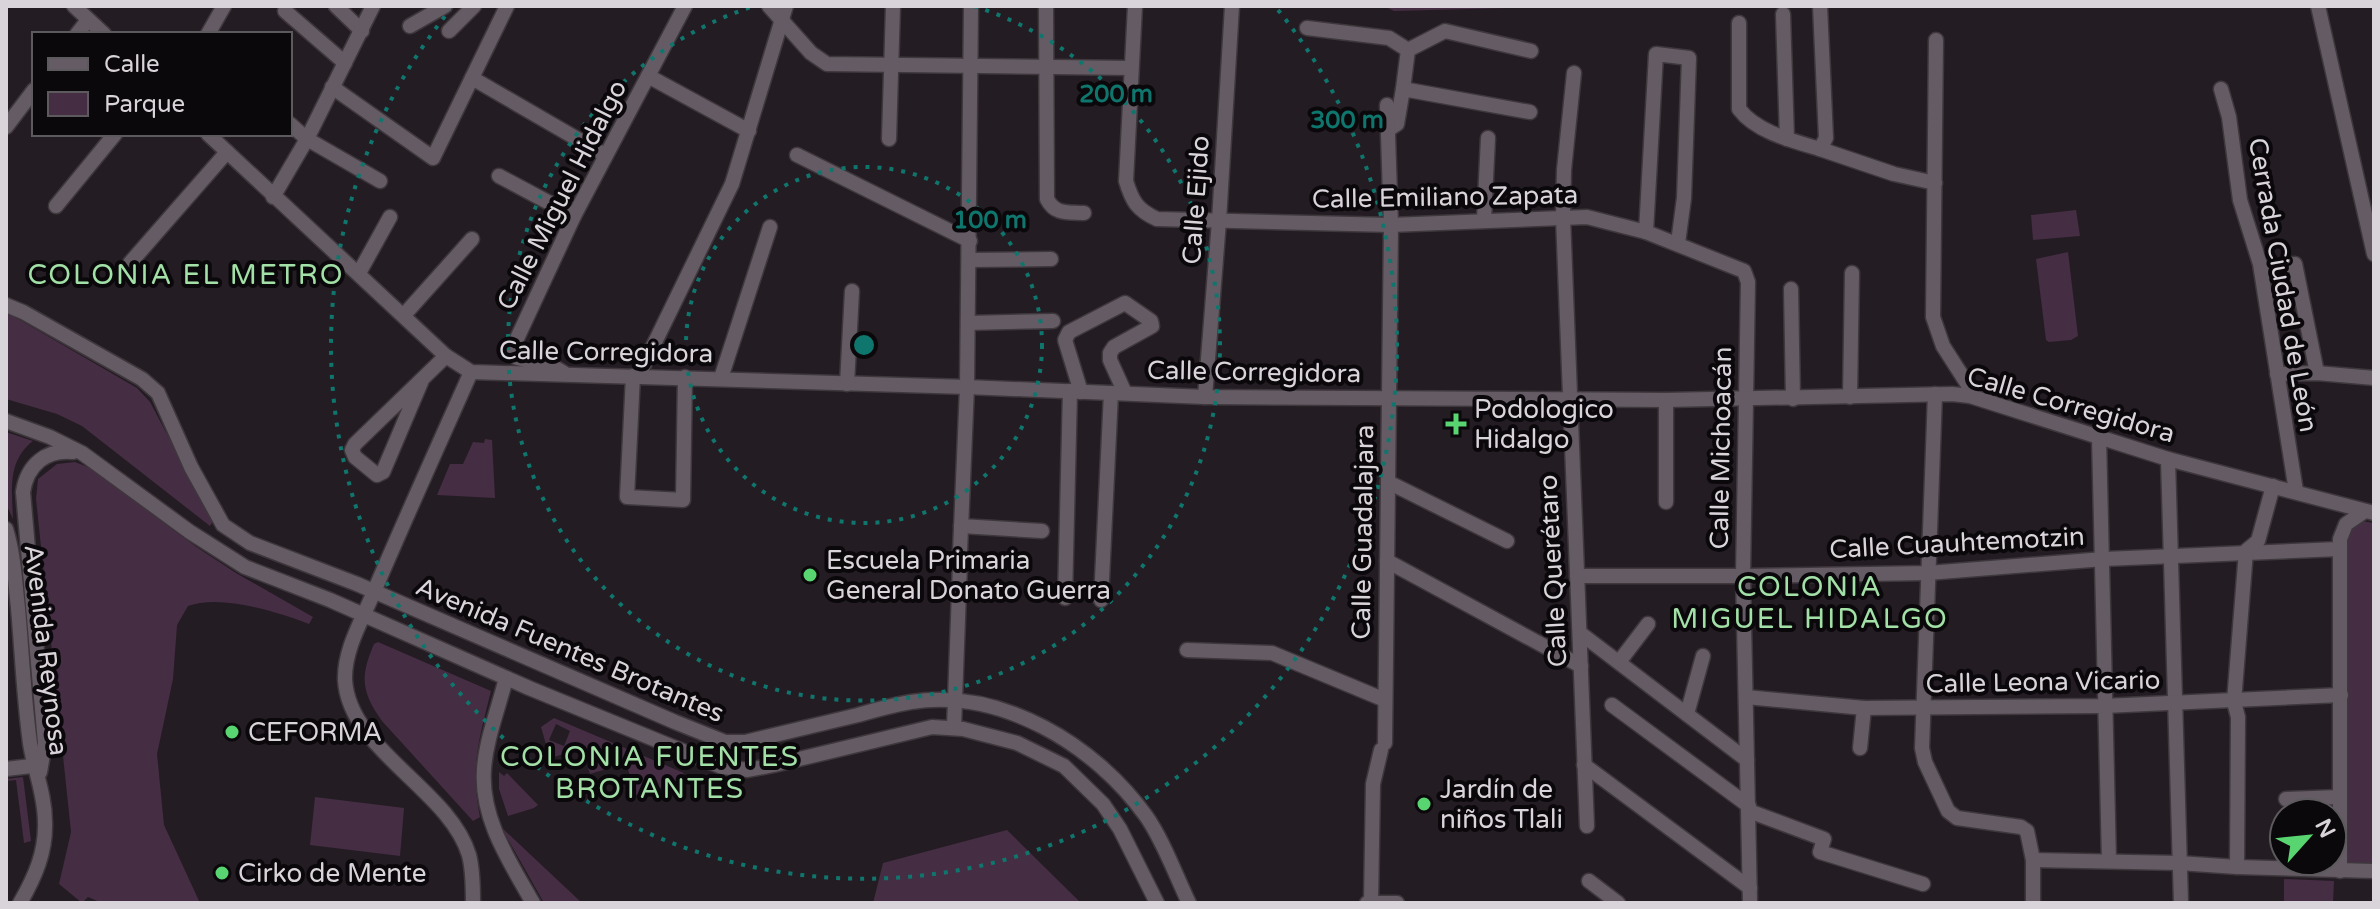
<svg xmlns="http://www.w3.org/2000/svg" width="2380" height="909" viewBox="0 0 2380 909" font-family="'Varela Round',sans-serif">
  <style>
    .green { fill: #452d43; fill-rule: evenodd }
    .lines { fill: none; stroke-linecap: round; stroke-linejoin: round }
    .minor-casing { stroke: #3e383d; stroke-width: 17 }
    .minor { stroke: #655b64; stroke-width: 14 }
    .ring { fill: none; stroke: #0f766e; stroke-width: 4; stroke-dasharray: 4 8 }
    .poi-dot { fill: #58d570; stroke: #0b080b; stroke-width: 3 }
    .labels { text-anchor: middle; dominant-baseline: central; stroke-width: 8; stroke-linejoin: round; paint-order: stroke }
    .street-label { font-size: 26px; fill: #d9d4d9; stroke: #0b080b }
    .poi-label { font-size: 26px; fill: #d9d4d9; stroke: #0b080b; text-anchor: start }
    .neighbourhood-label { font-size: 28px; letter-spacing: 2px; fill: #a2e0a8; stroke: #0b080b }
    .centre { fill: #0f766e; stroke: #0b080b; stroke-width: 4 }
    .ring-label { font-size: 24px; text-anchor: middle; font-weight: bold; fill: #0f766e; stroke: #0b080b; stroke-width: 8; stroke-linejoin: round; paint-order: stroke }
  </style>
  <rect width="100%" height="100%" fill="#241c23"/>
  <g class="green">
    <path d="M1384,6H1582L1394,11Z"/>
    <path d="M2076,210L2080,236L2033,240L2031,215Z"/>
    <path d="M2068,252L2078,336L2071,340L2049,342L2046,340L2036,259Z"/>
    <path d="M6,312L137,388L150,402L213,521L210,526L82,426L57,414L6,399Z"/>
    <path d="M6,432L33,441C7,461 12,490 13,519L6,504Z"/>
    <path d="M485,439L492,440L495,498L437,495L450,464H463L473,442L484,443Z"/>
    <path d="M75,462L90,468L195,546L236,573L313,617L309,624C277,612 221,594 188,606L177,625L173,679L157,754L164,825L200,903H102L88,897L82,903L59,884L71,832L36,499L38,479L57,464Z"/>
    <path d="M2361,521L2374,523V863H2343L2347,535Z"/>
    <path d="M378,642L491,691C479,740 470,765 480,817L473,821L382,721C361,692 360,676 374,644Z"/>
    <path d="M554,718L684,773L673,784L636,795L626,763L590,774L582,749L550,758L541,727ZM556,724L570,731L564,746L549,740Z"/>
    <path d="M499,772L504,776L507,773L538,805L534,808L508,816L499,789Z"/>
    <path d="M23,777L31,841L24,843L16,780L6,781V779Z"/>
    <path d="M315,797L404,808L400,856L310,845Z"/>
    <path d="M501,827L582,903H544Z"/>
    <path d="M1007,830L1081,903H873L883,863Z"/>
    <path d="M2284,879L2334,881L2333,903H2284Z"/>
  </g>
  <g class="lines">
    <defs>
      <g id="minor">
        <path d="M74,6L104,34"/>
        <path d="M336,6L362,31"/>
        <path d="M769,6L811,53L827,64L1131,68"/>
        <path d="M1046,6L1047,199C1055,215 1068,212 1084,213"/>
        <path d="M1135,6L1126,181C1132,201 1137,210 1157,219L1391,225L1587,217L1646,232L1744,271L1748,282L1743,576L1750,903"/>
        <path d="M1820,6L1826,138L1820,149L1894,174L1935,183"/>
        <path d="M2318,6L2374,254"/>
        <path d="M285,11L345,63"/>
        <path d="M1783,14L1787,139"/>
        <path d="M1739,23V109C1756,132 1793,141 1820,149"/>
        <path d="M410,26L445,6"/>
        <path d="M1307,28L1389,38L1408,50"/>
        <path d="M449,31L474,6"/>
        <path d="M77,34L88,20"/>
        <path d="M208,34L224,6"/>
        <path d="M1936,40L1933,317L1943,346L1968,385L1970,396"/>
        <path d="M1574,73L1564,170L1563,217L1587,826"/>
        <path d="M648,76L749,131"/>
        <path d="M472,78L605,155"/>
        <path d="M332,87L433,158L507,6"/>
        <path d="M1403,89L1408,50L1445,31L1531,51"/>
        <path d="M2221,89L2229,117L2240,200L2260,264L2296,491"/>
        <path d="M290,124L307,139L380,181"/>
        <path d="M6,127L34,90"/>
        <path d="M1388,130L1397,124L1403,89L1530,112"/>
        <path d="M208,134L446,356L471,372L967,387L1205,397L1666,400L1952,394L1970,396L2168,459L2374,513"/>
        <path d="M889,139L893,6"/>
        <path d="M797,155L970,241"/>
        <path d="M499,176L574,216"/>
        <path d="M273,197L307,139L373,6"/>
        <path d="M56,206L115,134"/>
        <path d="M1484,220L1488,138"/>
        <path d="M1646,232L1656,54L1689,58L1684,198L1678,243"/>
        <path d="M969,260L1051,259"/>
        <path d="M130,263L227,152"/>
        <path d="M2261,269L2295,264L2317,373"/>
        <path d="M359,273L390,217"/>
        <path d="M1791,289L1793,399"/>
        <path d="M6,305L23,312L142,379L158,393L191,467L223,525L250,543L357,584L675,722L725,742H745C783,733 820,724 858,715C875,710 893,705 911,702C1002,688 1095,745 1146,816C1163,840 1176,876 1189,903"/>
        <path d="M404,315L472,239"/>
        <path d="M968,323L1053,321"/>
        <path d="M471,372C438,446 405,519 373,594C362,620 344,650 345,680C349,750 449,789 469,855C473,870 473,887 473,903"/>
        <path d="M564,373L554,367L517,358L513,352L514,345L574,216L685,6"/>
        <path d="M2277,374L2317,373L2374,378"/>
        <path d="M639,375L732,184L786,6"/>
        <path d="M633,376L627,497L683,500L685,377"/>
        <path d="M721,378L770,227"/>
        <path d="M422,380L383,472L377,475L355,457L352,450L355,444L446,356"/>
        <path d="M847,384L852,291"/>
        <path d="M1081,392L1065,340L1069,332L1125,303L1151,321L1152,326L1114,347L1110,353V360L1125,393"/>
        <path d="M1935,394L1922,748L1925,762L1948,811L1957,818L2021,827L2027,831L2033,860V903"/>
        <path d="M1205,397L1219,221L1232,6"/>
        <path d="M1850,397L1852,273"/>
        <path d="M6,421L50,437L82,453L190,532L245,567L330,600L529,688L722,767L748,770L774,765L932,727L963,729L1017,743L1064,766L1103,804L1120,829L1157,903"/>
        <path d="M2099,437L2109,861"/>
        <path d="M2168,459L2181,903"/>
        <path d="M1388,482L1507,541"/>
        <path d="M1666,502V400"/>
        <path d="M961,526L1042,531"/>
        <path d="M6,529C14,555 15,581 18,608C22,653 24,699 30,743C34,770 45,794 45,822C46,852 35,877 20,903"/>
        <path d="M960,552L967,387L971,6"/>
        <path d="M1387,561L1581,666"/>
        <path d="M1577,576H1743L1928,573L2104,559L2339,549"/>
        <path d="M1065,598L1070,391"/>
        <path d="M1101,600L1111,393"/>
        <path d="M1580,633L1747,760"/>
        <path d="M1187,650L1272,653L1385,700"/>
        <path d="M1619,662L1648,624"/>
        <path d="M506,678C499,707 486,739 484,769C480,818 510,862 533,903"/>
        <path d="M1746,697L1864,708L2104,706L2341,695"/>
        <path d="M1612,705L1749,806"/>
        <path d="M1687,714L1703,656"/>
        <path d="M954,727L960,564"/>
        <path d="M1385,743L1391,225L1387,105"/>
        <path d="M1860,748L1864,708"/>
        <path d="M1584,765L1750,888"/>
        <path d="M6,769L40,765"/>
        <path d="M40,772L45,743L23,492C27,465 46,449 73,452"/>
        <path d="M2286,799L2339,797"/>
        <path d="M1749,811L1824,839L1820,852L1923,884"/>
        <path d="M2033,860L2179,863L2237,867L2374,871"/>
        <path d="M2237,867L2238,717L2234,702L2246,551L2258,541L2273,486"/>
        <path d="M2340,871V539L2346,524L2365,511"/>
        <path d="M1589,881L1618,903"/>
        <path d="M1371,902L1373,784L1381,750"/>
        <path d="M1367,903H1397"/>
      </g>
    </defs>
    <use href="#minor" class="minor-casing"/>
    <use href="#minor" class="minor"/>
  </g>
  <g class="ring">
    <circle cx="864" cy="345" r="178"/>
    <path d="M974 6A356 356 0 1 1 754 6"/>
    <path d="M1278 10A533 533 0 1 1 450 10"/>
  </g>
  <g class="poi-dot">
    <path d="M1452 412h8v8h8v8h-8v8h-8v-8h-8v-8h8z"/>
    <circle cx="810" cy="575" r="8"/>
    <circle cx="232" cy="732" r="8"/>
    <circle cx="1424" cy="804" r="8"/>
    <circle cx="222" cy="873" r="8"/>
  </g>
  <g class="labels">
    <g class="street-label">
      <text transform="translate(562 195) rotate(-63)">Calle Miguel Hidalgo</text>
      <text transform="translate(1445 197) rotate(-1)">Calle Emiliano Zapata</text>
      <text transform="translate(1196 200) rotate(-86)">Calle Ejido</text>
      <text transform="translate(2283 285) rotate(80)">Cerrada Ciudad de León</text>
      <text transform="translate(606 352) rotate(1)">Calle Corregidora</text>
      <text transform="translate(1254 372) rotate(1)">Calle Corregidora</text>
      <text transform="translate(2071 405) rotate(16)">Calle Corregidora</text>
      <text transform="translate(1721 448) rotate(-89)">Calle Michoacán</text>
      <text transform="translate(1363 532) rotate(-89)">Calle Guadalajara</text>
      <text transform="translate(1957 543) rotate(-3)">Calle Cuauhtemotzin</text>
      <text transform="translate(1553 571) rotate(-93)">Calle Querétaro</text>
      <text transform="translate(46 650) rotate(83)">Avenida Reynosa</text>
      <text transform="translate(570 650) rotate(23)">Avenida Fuentes Brotantes</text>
      <text transform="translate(2043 682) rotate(-1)">Calle Leona Vicario</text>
    </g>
    <g class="poi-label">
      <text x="1474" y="409">Podologico<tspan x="1474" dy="30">Hidalgo</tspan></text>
      <text x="826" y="560">Escuela Primaria<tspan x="826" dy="30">General Donato Guerra</tspan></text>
      <text x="248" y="732">CEFORMA</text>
      <text x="1440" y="789">Jardín de<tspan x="1440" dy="30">niños Tlali</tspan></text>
      <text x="238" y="873">Cirko de Mente</text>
    </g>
    <g class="neighbourhood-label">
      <text x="186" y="275">COLONIA EL METRO</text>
      <text x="1810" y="587">COLONIA<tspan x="1810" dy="32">MIGUEL HIDALGO</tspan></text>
      <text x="650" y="757">COLONIA FUENTES<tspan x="650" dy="32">BROTANTES</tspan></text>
    </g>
  </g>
  <circle cx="864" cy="345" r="12" class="centre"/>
  <g class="ring-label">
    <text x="1116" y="102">200 m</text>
    <text x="1347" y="128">300 m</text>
    <text x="990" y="228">100 m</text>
  </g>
  <rect width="2380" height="909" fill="none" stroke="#d9d4d9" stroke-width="16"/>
  <rect x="32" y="32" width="260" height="104" fill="#0b080b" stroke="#5d5a5d" stroke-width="2"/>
  <rect x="48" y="58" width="40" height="12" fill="#655b64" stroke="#5d5a5d" stroke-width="2"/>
  <text x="104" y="72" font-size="24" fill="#d9d4d9">Calle</text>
  <rect x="48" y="92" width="40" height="24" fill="#452d43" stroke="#5d5a5d" stroke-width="2"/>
  <text x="104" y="112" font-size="24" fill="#d9d4d9">Parque</text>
  <g transform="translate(2308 837) rotate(63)"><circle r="38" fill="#0b080b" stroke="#5d5a5d" stroke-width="2"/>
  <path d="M0-6L14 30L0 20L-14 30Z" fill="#58d570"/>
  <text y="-12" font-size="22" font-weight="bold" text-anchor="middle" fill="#d9d4d9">N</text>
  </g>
</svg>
